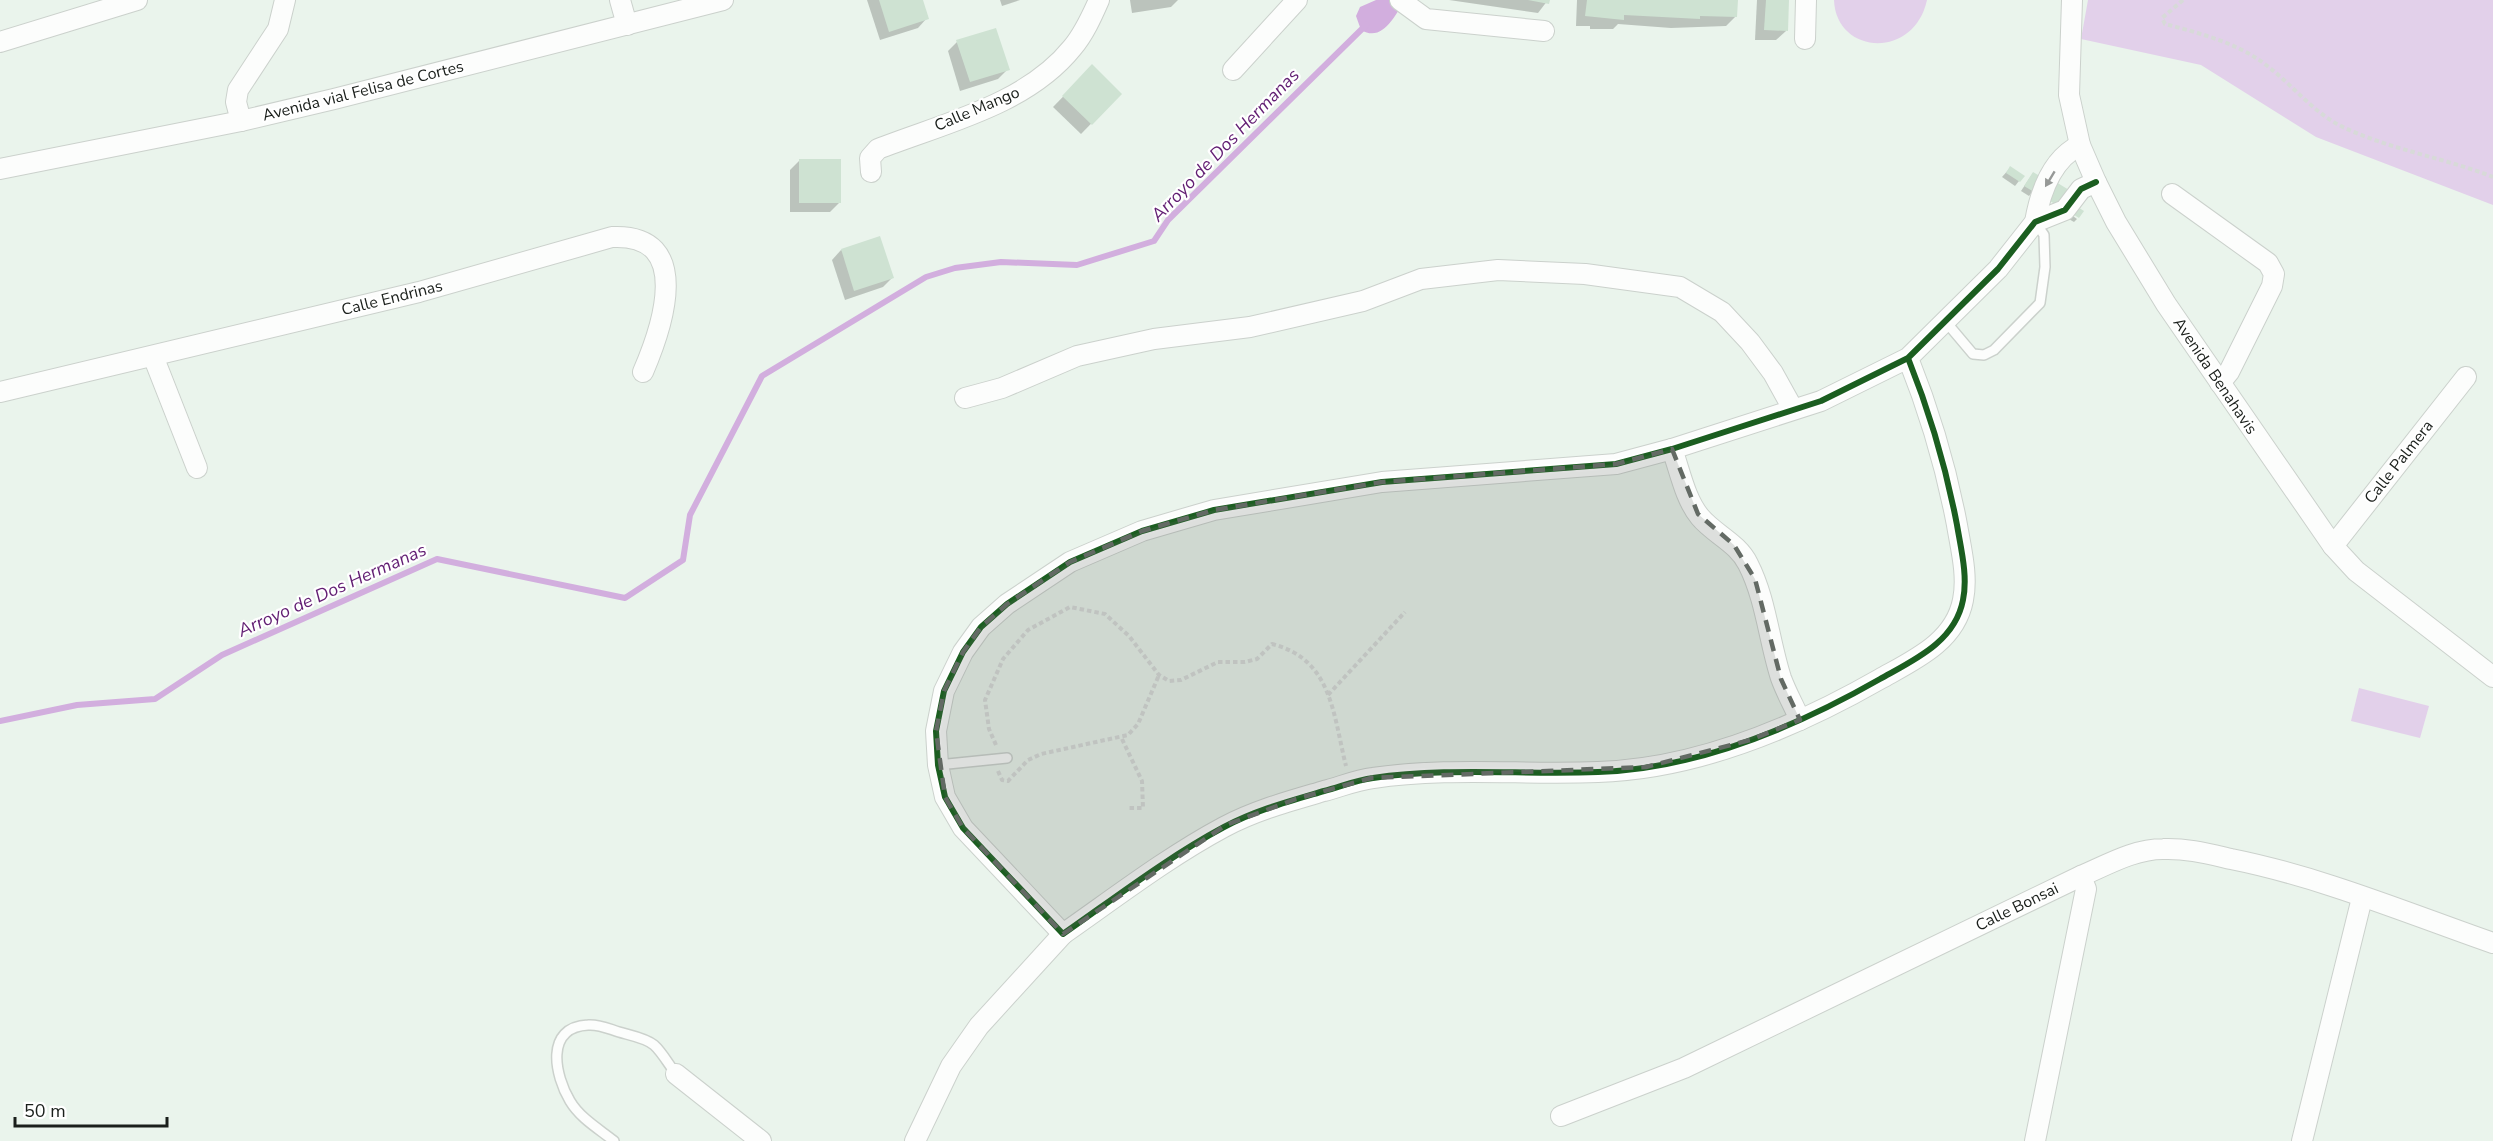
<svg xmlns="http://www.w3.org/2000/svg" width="2493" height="1141" viewBox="0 0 2493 1141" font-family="'Nunito Sans',sans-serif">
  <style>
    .green { fill: #e2d0ea }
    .water { fill: #d2aede }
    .shadow { fill: #0003 }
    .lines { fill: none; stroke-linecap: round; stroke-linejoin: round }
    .stream { stroke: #d2aede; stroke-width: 6 }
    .building { fill: #cee2d2 }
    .lane-casing { stroke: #cbd1cc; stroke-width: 12 }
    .street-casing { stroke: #cbd1cc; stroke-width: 22 }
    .path { stroke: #d7dad8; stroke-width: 4; stroke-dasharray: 4.5 3; stroke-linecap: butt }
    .lane { stroke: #fcfdfc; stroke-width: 9 }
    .street { stroke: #fcfdfc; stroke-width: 20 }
    .cycleway-casing { stroke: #fff; stroke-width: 10 }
    .cycleway { stroke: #1b5e20; stroke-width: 6 }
    .oneway { fill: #969997 }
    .marked { fill: #636a64; fill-opacity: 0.2; stroke: #636a64; stroke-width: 4.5; stroke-dasharray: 12 8; stroke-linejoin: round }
    .labels { text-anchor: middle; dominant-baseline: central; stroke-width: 4.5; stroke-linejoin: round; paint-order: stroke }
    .street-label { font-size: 16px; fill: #1a1f1b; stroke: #fff }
    .water-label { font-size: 18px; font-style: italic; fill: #611d72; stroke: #fff }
  </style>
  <rect width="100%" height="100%" fill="#eaf4ec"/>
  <g class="green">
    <path d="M1834,0H1927C1914,60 1836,55 1834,0Z"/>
    <path d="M2088,0H2493V205L2316,137L2201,65L2081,39Z"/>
    <path d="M2359,688L2429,706L2420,738L2351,721Z"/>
  </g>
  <path class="water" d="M1376,0H1405C1395,15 1383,43 1361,30L1356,16L1360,7Z"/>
  <g class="shadow">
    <path d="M921,0L927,18L918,28L880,40L867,0Z"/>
    <path d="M1000,0H1020L1002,6Z"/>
    <path d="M1130,0H1178L1171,7L1132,13Z"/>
    <path d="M1449,0H1548L1538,13Z"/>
    <path d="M1577,0H1736V16L1726,26L1671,28L1618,24L1613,29H1590V26H1576Z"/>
    <path d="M1757,0H1787L1786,31L1776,40H1755Z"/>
    <path d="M957,42L1008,69L998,79L960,91L948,51Z"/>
    <path d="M1092,67L1120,94L1081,134L1053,107Z"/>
    <path d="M800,160L840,202L830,212H790V170Z"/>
    <path d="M2010,168L2019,181L2015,186L2002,177Z"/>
    <path d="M2033,173V191L2029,196L2021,191Z"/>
    <path d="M2070,214L2077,219L2074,222L2067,218Z"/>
    <path d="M841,250L892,278L883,287L845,300L832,260Z"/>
  </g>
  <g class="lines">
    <path class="stream" d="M0,721L77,705L155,699L222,655L437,559L625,598L683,560L690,515L762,376L926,277L955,268L1001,262L1077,265L1154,241L1168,220L1366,25"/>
  </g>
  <g class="building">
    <path d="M879,0H923L929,19L889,32Z"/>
    <path d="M1528,0H1550L1549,4Z"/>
    <path d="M1738,0L1737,17L1700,16V19L1624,15V20L1585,16L1587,0Z"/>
    <path d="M1766,0H1789L1788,31L1764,30Z"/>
    <path d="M996,28L1010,70L970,82L956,40Z"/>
    <path d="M1092,64L1122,94L1092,125L1062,96Z"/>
    <rect x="799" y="159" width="42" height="44"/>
    <path d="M2010,166L2025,176L2020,182L2006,173Z"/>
    <path d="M2033,172L2043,178L2034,192L2024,186Z"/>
    <path d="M2056,182L2069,190L2058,206L2045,198Z"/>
    <path d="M2076,206L2084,211L2079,218L2071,213Z"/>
    <path d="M880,236L894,278L854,291L841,249Z"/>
  </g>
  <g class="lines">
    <defs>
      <g id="lane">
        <path d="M1946,322L1973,354L1984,355L1994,350L2040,303L2045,267L2044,235L2035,222"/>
        <path d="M938,765L1007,758"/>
        <path d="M614,1141C599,1129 580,1118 570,1101C555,1076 544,1027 588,1025C599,1024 609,1029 619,1032C629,1035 646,1038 654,1045C662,1052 669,1065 676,1074"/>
      </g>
      <g id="street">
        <path d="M620,0L627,25"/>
        <path d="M1400,0L1426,19L1544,31"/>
        <path d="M2072,0L2069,95L2080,145L2096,182L2116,222L2166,304L2333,546L2356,571L2493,677"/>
        <path d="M1805,39L1806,0"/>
        <path d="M0,42L137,0"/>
        <path d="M1233,70L1297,0"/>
        <path d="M241,121L236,102L238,90L278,29L285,0"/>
        <path d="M0,169L241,121L334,99L723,0"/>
        <path d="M871,172L870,158L878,149C944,123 1026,105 1072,48C1084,34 1092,16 1099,0"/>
        <path d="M2172,194L2268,263L2274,274L2272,286L2229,372L2220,383"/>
        <path d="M2035,222C2040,193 2052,159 2080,145"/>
        <path d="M153,356L197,468"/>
        <path d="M1908,358C1930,413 1946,467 1957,525C1961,549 1968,576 1963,600C1955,642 1914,660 1880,679C1796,727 1697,769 1598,772C1523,775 1447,767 1373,778C1356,780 1340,787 1324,791C1290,801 1256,810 1224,827C1168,857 1116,897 1063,934L963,828L945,797L938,765L936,731L944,691L963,652L981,627L1007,604L1070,562L1142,531L1214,510L1382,482L1616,464L1672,449L1821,401L1908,358L1998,269L2035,222L2065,210L2081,189L2096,182"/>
        <path d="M0,392L419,292L612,237C695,233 662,328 643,372"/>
        <path d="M965,398L1002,388L1077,356L1154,339L1250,327L1363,301L1421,279L1498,270L1585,274L1680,287L1722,312L1750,342L1773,373L1793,409"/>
        <path d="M1672,449C1680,471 1685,499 1700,517C1714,534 1738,543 1748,564C1766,599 1769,641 1781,678C1786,692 1794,706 1800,720"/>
        <path d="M2333,546L2466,377"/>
        <path d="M676,1074L761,1141"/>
        <path d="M1561,1116L1684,1068L2081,876C2107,865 2134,849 2163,849C2186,848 2209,854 2231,859C2321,877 2407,913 2493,943"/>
        <path d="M915,1141L951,1066L979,1026L1063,934"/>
        <path d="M2035,1141L2086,889L2081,876"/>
        <path d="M2302,1141L2362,898"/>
      </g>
    </defs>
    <use href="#lane" class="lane-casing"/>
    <use href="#street" class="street-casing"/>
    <g class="path">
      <path d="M2183,0L2162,18L2165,24C2199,33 2238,43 2266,65C2293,85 2314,114 2345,128C2392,150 2445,158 2493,177"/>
      <path d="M1328,695L1405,612"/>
      <path d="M1122,739L1142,781L1143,808H1129"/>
      <path d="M996,745L989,729L985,700L1003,659L1028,630L1070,607L1105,614L1129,636L1159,675L1169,681L1181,680L1218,662H1245L1257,659L1272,644C1332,659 1333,714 1346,766"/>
      <path d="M998,771L1002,780L1008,781L1028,760L1041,754L1128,735L1138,724L1159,675"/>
    </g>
    <use href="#lane" class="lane"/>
    <use href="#street" class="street"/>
    <defs>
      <path id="cycleway" d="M1908,358C1930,413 1946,467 1957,525C1961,549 1968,576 1963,600C1955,642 1914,660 1880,679C1796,727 1697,769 1598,772C1523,775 1447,767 1373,778C1356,780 1340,787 1324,791C1290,801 1256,810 1224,827C1168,857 1116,897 1063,934L963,828L945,797L938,765L936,731L944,691L963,652L981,627L1007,604L1070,562L1142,531L1214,510L1382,482L1616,464L1672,449L1821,401L1908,358L1998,269L2035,222L2065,210L2081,189L2096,182"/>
    </defs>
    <use href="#cycleway" class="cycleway-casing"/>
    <use href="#cycleway" class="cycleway"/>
  </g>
  <defs><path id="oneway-solid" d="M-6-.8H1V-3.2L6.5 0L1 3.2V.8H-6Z" transform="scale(1.5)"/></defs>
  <use class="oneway" href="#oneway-solid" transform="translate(2050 179) rotate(121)"/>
  <path class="marked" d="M1672,449L1698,514L1734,545L1755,579L1781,679L1800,720L1750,740L1646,767L1371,778L1296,799L1226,825L1063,934L963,828L945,797L936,731L944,691L963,652L981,627L1007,604L1070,562L1142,531L1214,510L1382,482L1616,464Z"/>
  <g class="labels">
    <g class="street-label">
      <text transform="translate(363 91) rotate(-14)">Avenida vial Felisa de Cortes</text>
      <text transform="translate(977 109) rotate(-23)">Calle Mango</text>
      <text transform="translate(392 298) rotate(-14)">Calle Endrinas</text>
      <text transform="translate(2215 376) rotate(56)">Avenida Benahavis</text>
      <text transform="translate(2399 462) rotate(-52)">Calle Palmera</text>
      <text transform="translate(2017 907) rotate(-26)">Calle Bonsai</text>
    </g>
    <g class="water-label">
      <text transform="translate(1225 145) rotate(-46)">Arroyo de Dos Hermanas</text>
      <text transform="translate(332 590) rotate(-24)">Arroyo de Dos Hermanas</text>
    </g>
  </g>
  <path d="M15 1117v9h152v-9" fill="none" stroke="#1a1f1b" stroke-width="3"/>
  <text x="24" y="1117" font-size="18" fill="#1a1f1b" stroke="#ffffff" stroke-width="4.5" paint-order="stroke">50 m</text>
</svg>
